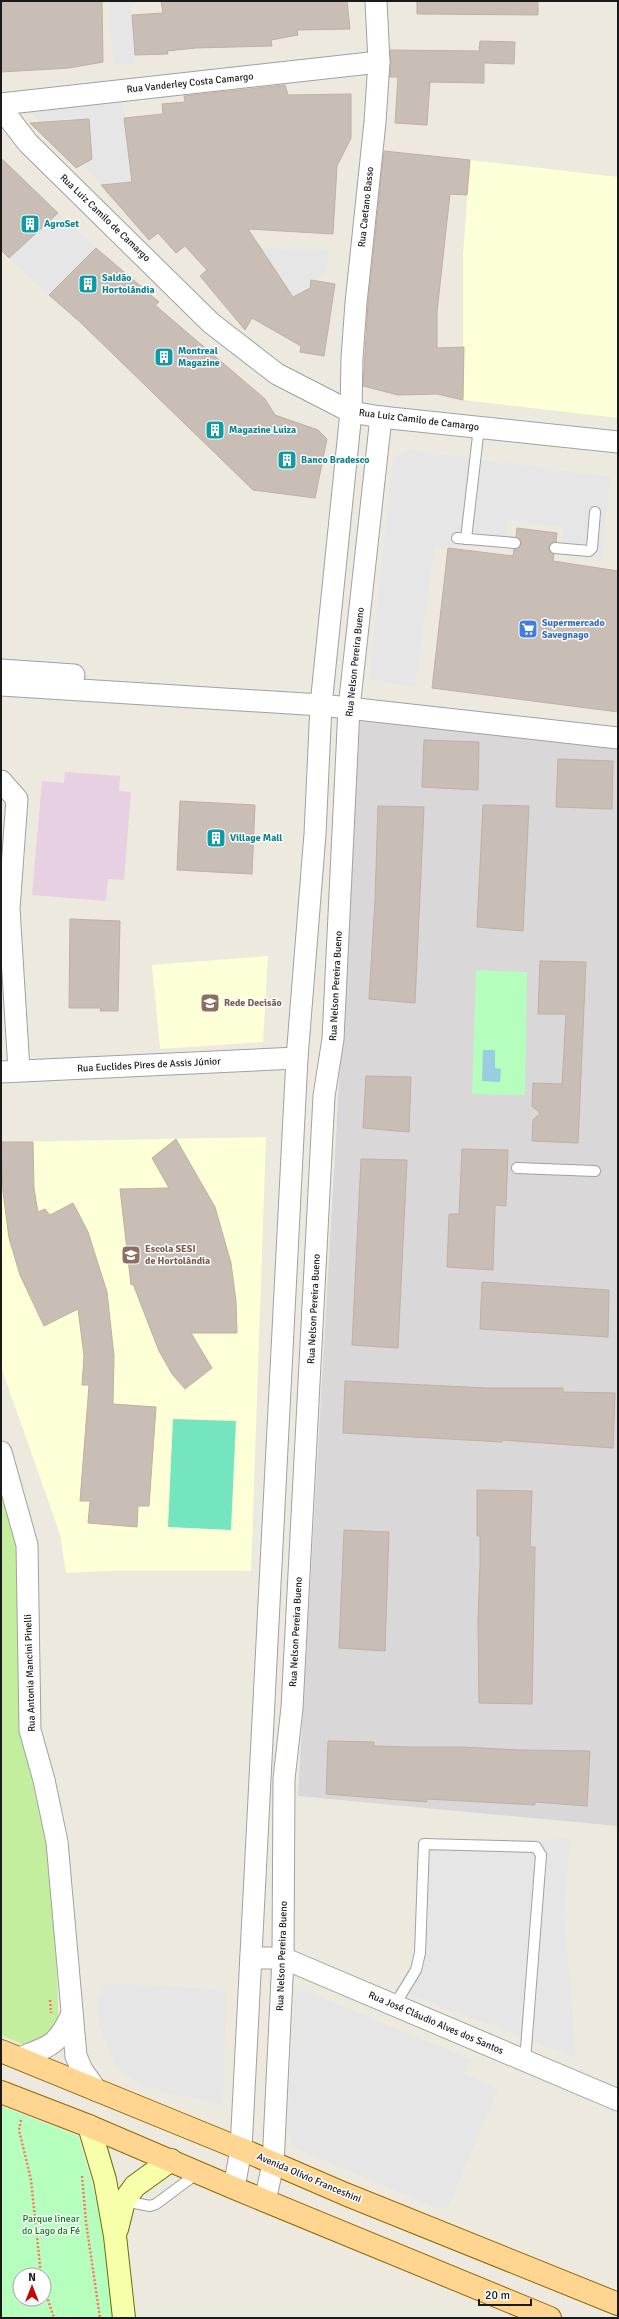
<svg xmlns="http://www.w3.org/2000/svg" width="619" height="2319" viewBox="0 0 619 2319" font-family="Signika,sans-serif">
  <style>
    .residential { fill: #d9d7d7 }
    .industrial { fill: #e7d0e2 }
    .education { fill: #fdffd6 }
    .grass { fill: #c2ee9e }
    .park { fill: #b5febe; fill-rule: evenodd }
    .pitch { fill: #74e5bf }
    .parking { fill: #e6e6e6 }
    .water { fill: #9acde0 }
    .building { fill: #c9beb5; stroke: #c0b0a0 }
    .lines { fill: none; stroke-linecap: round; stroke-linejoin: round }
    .lane-casing { stroke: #a1a1a1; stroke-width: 12 }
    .street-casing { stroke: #a1a1a1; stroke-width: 23 }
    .secondary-casing { stroke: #617300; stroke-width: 24 }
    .primary-casing { stroke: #916800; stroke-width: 24 }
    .path { stroke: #ff765e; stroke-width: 2.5; stroke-dasharray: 2 2; stroke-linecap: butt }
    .lane { stroke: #fff; stroke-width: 10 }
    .street { stroke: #fff; stroke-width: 21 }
    .secondary { stroke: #f7ffab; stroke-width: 22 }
    .primary { stroke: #ffd592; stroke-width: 22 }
    .labels { text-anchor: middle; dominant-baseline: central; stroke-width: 3; stroke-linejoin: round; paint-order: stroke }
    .street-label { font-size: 10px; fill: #1a1a1a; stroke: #fff }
    .culture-label { font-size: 10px; font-weight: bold; fill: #0d838f; stroke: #fff; text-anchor: start }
    .shop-label { font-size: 10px; font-weight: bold; fill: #366cbe; stroke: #fff; text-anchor: start }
    .education-label { font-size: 10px; font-weight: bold; fill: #785e54; stroke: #fff; text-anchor: start }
    .park-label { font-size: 10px; fill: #027f12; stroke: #fff }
  </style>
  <rect width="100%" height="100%" fill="#eee9de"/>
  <path class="residential" d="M360,720L618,746V1826L298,1796Z"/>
  <path class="industrial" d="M65,772L120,776L119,791L131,792L124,880L108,879L106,901L32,895L42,781L64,783Z"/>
  <g class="education">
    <path d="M470,160L618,177V418L463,400V256Z"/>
    <path d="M268,956L263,1042L160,1049L152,965Z"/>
    <path d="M266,1137L251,1571H110L66,1573L60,1534L1,1367V1142Z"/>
  </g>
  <path class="grass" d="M1,1480L21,1542L33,1767L52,1872L58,2002V2038L40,2052L1,2035Z"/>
  <g class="park">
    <path d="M476,970L527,972L525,1095L472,1094Z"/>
    <path d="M1,2106L78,2136L109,2243L119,2318H1ZM20,2275H44V2299H20Z"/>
  </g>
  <path class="pitch" d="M173,1419L236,1421L231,1530L168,1527Z"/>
  <g class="parking">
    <path d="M109,1H131L135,63L113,65Z"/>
    <path d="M121,90L132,182L101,185L84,165L92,159L89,119L40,122L22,102Z"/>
    <path d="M58,213L96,248L49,295L9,258Z"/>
    <path d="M260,248L328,250L327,271L293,297Z"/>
    <path d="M409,450L610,477L602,559L561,555L563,528L508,520L504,547L435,546L415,686L369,681L393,459Z"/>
    <path d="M570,1839L564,1916L576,2058L409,1994L427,1842Z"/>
    <path d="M106,1983L226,1990L223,2105L142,2087L116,2067L99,2025L97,2003Z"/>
    <path d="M301,1989L470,2059L464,2074L498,2089L446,2212L294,2148L287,2130L294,2000L295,1992Z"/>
  </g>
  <path class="water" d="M483,1050H495V1068L501,1069L500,1082L482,1081Z"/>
  <g class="building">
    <path d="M1,1H102L103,62L69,68L1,72Z"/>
    <path d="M161,1H347L350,29L297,30L298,35L271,40L272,46L195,48L167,51L168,54L135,55L132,15L163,13Z"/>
    <path d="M417,1H538V15L417,14Z"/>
    <path d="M480,41L515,42L514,64L484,63V83L430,82L427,125L395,123L398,77H390V50L479,51Z"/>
    <path d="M285,85L288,95L351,94V138L337,166L333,234L248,229L293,297L310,288L311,280L335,284L324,356L300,352L301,346L252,318L245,330L200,276L207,270L185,246L176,253L158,233L149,240L101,185L132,182L124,118L163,114L162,104L185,102L184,96Z"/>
    <path d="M89,119L92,159L76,168L30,123Z"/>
    <path d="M384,151L470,160L467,195L450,194L437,312V348L464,347L463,400L437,394L398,395L363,386L368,304Z"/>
    <path d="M1,158L58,213L9,258L1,250Z"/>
    <path d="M96,248L159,302L155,305L265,399L275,415L318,430L327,439L315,498L253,490L80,322L49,295Z"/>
    <path d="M517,528L557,533L556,542H552L549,547V551L554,554L553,561L618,571V712L432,688L448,548L513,556L514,549H518L521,544V540L516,537Z"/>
    <path d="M424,740L479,742L478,790L422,787Z"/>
    <path d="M558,759L613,761L612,809L556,807Z"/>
    <path d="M180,801L255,805L252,874L177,870Z"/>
    <path d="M483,805L529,806L523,931L477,927Z"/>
    <path d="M378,806L424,807L415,1003L369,999L375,900Z"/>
    <path d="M70,919L120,921L118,1011H100L101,1008H69Z"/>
    <path d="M540,961L586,962L578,1143L532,1141L533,1120L540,1113L532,1106L533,1083L562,1084L566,1014H538Z"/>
    <path d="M366,1076L411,1077L409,1132L363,1128Z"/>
    <path d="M176,1139L215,1207L231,1263L236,1301L237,1333H191L212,1368L185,1389L172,1374L159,1351L133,1284L131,1285L120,1189L169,1188L152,1158Z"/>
    <path d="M1,1142H33L34,1189L38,1212L45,1209L50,1215L73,1203L88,1232L107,1292L114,1356L113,1404L156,1407L149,1506H138L137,1527L88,1523L90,1501H80L89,1385H82L84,1356L78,1309L44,1326L20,1275L9,1238L3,1192Z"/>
    <path d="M462,1149L508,1150L506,1206L495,1205L493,1270L447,1267L449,1214H459Z"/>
    <path d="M361,1159L407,1160L398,1348L352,1345Z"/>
    <path d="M482,1282L609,1290L608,1337L480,1329Z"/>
    <path d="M345,1381L486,1388H563V1392L615,1393L613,1448L502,1440V1442L343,1433Z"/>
    <path d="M477,1490L532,1491L530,1547H535L532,1704L479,1703L478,1620L480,1565V1536H477Z"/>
    <path d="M344,1530L389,1532L385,1651L339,1648Z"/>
    <path d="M328,1741L374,1742V1746L410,1747H463L519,1750L590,1751L587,1806L535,1802V1805L427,1799V1802L326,1794Z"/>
  </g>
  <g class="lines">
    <defs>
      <g id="lane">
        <path d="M457,538L515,543"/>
        <path d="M466,539L479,427"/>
        <path d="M555,548L589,551L592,548L595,512"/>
        <path d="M517,1168L595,1171"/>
        <path d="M394,2006L416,1970L420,1953L424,1844L536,1847L541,1855L525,2061"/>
        <path d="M124,2201L150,2206L156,2204L199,2172"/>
      </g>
      <g id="street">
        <path d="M1,104L379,62"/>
        <path d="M1,108L28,143L211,323L277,374L351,412L381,417L618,442"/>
        <path d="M1,670L74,675"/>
        <path d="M1,685L321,705L618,738"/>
        <path d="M1,781L17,799L9,909L19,1070"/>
        <path d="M1,1072L297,1058"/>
        <path d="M1,1452L27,1545L30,1730L44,1780L57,1842L76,2056L82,2070L97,2091"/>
        <path d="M251,1958H283L618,2100"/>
        <path d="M19,2058C51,2046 57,2046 72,2014"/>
        <path d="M234,2188L241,2149L297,1058L315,834L321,705L351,412L352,358L356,303L375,122L379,62L376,1"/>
        <path d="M265,2201L273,2164L283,1958L284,1779L292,1708L324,1096L333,1039L349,708L381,417"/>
      </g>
      <g id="secondary">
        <path d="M89,2126L105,2180L115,2236L124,2318"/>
        <path d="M117,2229L124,2201L135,2186L171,2160"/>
      </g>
      <g id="primary">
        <path d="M1,2051L241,2149L345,2194L618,2304"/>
        <path d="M1,2092L89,2126L234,2188L550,2318"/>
      </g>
    </defs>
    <use href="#lane" class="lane-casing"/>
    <use href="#street" class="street-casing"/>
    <use href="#secondary" class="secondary-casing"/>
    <use href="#primary" class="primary-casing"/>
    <g class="path">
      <path d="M50,2000L51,2013"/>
      <path d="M21,2120L19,2130L31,2180L41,2275"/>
      <path d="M82,2176L86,2222L100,2318"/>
      <path d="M44,2288L54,2318"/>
    </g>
    <use href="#lane" class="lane"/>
    <use href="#street" class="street"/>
    <use href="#secondary" class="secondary"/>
    <use href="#primary" class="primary"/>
  </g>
  <defs>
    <symbol id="building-square" viewBox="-11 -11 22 22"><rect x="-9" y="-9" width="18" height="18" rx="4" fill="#0f9aa8" stroke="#fff"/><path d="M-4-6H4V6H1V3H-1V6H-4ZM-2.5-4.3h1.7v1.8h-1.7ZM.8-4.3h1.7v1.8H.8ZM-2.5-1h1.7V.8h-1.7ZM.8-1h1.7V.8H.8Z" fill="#fff"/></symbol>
    <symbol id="supermarket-square" viewBox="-11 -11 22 22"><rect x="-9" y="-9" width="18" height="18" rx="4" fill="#3f7fe0" stroke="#fff"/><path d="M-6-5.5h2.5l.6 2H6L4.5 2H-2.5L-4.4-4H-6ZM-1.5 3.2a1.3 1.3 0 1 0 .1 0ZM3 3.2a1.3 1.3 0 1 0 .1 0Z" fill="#fff"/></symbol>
    <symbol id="school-square" viewBox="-11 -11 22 22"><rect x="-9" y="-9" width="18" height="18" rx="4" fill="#8d6e63" stroke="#fff"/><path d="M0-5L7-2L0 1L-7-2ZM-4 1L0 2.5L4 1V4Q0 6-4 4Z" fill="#fff"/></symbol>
  </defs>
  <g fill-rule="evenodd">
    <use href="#building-square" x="19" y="213" width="22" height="22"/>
    <use href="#building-square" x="77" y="273" width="22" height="22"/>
    <use href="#building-square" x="153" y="346" width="22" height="22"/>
    <use href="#building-square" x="204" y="419" width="22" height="22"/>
    <use href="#building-square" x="276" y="449" width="22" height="22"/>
    <use href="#supermarket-square" x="517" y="618" width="22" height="22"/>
    <use href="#building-square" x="205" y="827" width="22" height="22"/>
    <use href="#school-square" x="199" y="992" width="22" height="22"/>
    <use href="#school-square" x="120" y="1244" width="22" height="22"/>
  </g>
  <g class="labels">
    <g class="street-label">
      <text transform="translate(190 83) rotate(-6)">Rua Vanderley Costa Camargo</text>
      <text transform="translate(366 207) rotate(-84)">Rua Caetano Basso</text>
      <text transform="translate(105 218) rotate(44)">Rua Luiz Camilo de Camargo</text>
      <text transform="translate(419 420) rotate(7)">Rua Luiz Camilo de Camargo</text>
      <text transform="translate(355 662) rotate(-84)">Rua Nelson Pereira Bueno</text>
      <text transform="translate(336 986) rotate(-87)">Rua Nelson Pereira Bueno</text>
      <text transform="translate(149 1065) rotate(-3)">Rua Euclides Pires de Assis Júnior</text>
      <text transform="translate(314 1309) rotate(-87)">Rua Nelson Pereira Bueno</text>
      <text transform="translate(296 1632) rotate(-87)">Rua Nelson Pereira Bueno</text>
      <text transform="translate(30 1673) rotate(-92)">Rua Antonia Mancini Pinelli</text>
      <text transform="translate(282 1956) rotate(-88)">Rua Nelson Pereira Bueno</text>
      <text transform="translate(436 2023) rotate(23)">Rua José Cláudio Alves dos Santos</text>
      <text transform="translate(309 2178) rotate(23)">Avenida Olívio Franceshini</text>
    </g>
    <g class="culture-label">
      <text x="44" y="224">AgroSet</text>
      <text x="102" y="278">Saldão<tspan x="102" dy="12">Hortolândia</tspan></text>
      <text x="178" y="351">Montreal<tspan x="178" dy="12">Magazine</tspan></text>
      <text x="229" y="430">Magazine Luiza</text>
      <text x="301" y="460">Banco Bradesco</text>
      <text x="230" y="838">Village Mall</text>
    </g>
    <g class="shop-label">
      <text x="542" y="623">Supermercado<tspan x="542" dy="12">Savegnago</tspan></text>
    </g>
    <g class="education-label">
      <text x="224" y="1003">Rede Decisão</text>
      <text x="145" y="1249">Escola SESI<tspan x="145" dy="12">de Hortolândia</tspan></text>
    </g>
    <g class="park-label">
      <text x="51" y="2219">Parque linear<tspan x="51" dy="12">do Lago da Fé</tspan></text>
    </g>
  </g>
  <rect width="619" height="2319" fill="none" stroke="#1a1a1a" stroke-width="4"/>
  <g transform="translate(32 2287)"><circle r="19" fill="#ffffff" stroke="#a3a3a3"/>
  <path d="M0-3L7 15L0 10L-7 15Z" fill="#c50900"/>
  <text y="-6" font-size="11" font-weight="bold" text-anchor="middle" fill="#1a1a1a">N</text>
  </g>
  <path d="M479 2299v6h52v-6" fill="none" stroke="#1a1a1a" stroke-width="2"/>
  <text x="485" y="2299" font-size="12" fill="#1a1a1a" stroke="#ffffff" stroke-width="3" paint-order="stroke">20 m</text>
</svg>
